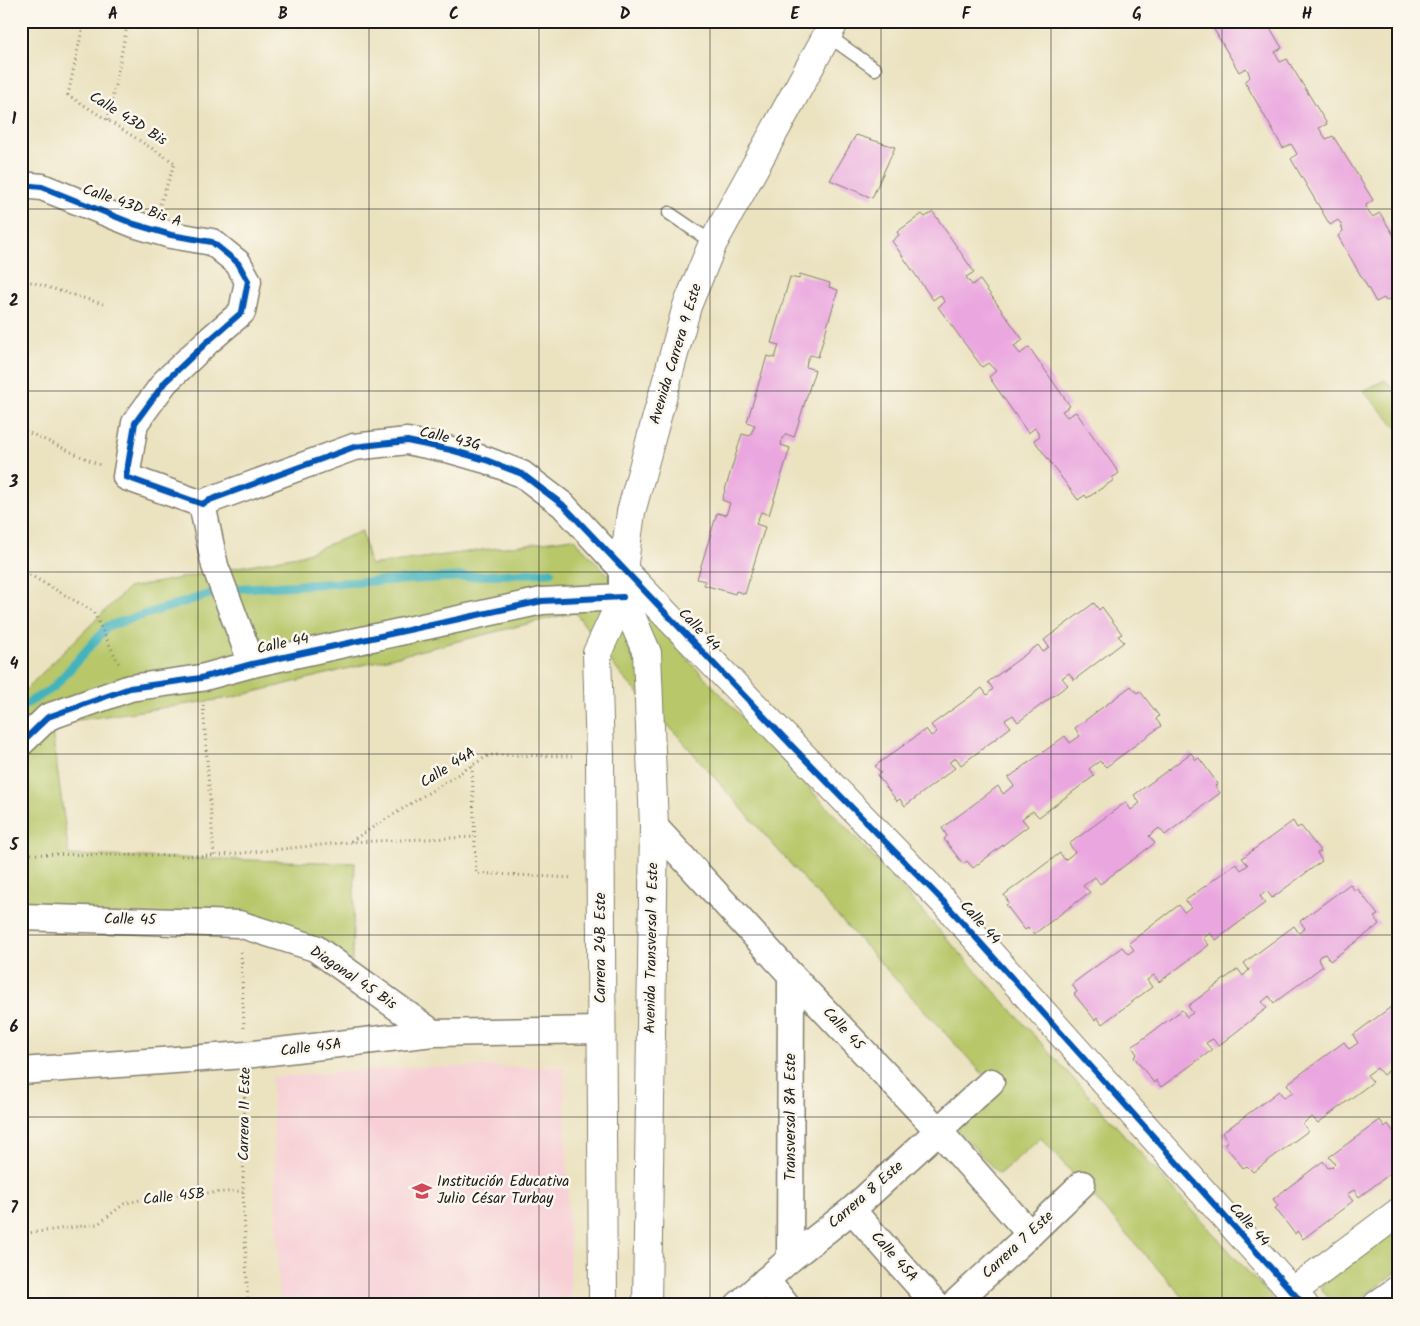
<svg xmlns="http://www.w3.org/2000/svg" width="1420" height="1326" viewBox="0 0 1420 1326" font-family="Kalam,sans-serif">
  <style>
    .built { fill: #f7cfd5 }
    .green { fill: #b7c769; stroke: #6a7242 }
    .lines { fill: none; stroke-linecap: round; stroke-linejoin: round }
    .stream { stroke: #43b3bb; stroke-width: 9 }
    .building { fill: #eaa6df }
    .lane-casing { stroke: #847f6e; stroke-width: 15 }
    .street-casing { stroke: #847f6e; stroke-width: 29 }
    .secondary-casing { stroke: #847f6e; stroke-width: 30 }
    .path { stroke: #847f6e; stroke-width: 3; stroke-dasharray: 1 4; stroke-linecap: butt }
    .lane { stroke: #fff; stroke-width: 12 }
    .street { stroke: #fff; stroke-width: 26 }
    .secondary { stroke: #fff; stroke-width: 28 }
    .cycleway-casing { stroke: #fbf7ec; stroke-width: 9 }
    .cycleway { stroke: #0057b8; stroke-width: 6 }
    .grid { fill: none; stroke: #1c1c1c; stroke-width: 1; stroke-opacity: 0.55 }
    .labels { text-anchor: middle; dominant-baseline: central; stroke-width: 5; stroke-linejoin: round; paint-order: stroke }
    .street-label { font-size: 15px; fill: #1c1c1c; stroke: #fbf7ec }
    .poi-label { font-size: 15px; fill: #1c1c1c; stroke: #fbf7ec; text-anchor: start }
    .neatline { fill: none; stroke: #1c1c1c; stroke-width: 2 }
    .grid-label { font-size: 16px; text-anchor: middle; font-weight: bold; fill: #1c1c1c }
  </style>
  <rect width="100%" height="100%" fill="#fbf7ec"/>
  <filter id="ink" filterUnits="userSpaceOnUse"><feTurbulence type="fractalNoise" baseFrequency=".02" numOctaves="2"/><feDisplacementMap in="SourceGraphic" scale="10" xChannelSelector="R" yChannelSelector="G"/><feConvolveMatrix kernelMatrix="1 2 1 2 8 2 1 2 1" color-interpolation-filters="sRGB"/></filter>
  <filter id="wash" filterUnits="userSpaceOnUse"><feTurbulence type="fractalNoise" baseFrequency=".0096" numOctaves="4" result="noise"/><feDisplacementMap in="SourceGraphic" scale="20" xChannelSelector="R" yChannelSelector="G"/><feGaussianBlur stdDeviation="1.12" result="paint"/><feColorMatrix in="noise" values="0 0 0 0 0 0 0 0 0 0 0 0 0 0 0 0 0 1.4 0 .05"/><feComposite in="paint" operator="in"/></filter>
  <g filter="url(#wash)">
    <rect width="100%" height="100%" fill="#ebe2c0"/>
    <path class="built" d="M411,1067H564L571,1305H279L272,1077Z"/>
    <g class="green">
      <path d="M1385,380L1399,395V430L1363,391Z"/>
      <path d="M362,531L370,565L573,538L845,826L1278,1305H1190L1041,1138L999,1174L949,1121L990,1082L800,875L678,736L621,675L575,612L230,698L51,724L69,855L355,863L352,962L316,939L21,910V694L128,588L302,555Z"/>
      <path d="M1399,1228V1270L1352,1305H1333L1320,1287Z"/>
    </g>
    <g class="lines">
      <path class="stream" d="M21,707L53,688L108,626L226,589L551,572"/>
    </g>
    <g id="blocks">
      <g class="building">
        <path d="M1209,21H1266L1282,48L1275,52L1280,62L1287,59L1327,124L1319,128L1326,139L1333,136L1373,200L1366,205L1367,210L1372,217L1380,213L1399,244V294L1386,301L1384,298L1376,302L1338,236L1343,231L1341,224L1338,220L1330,225L1291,159L1297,154L1293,147L1291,144L1283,148L1245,82L1250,77L1248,71L1246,68L1239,72Z"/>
        <path d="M856,135L895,147L872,198L830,180Z"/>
        <path d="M933,212L974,272L966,277L972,285L980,280L1023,340L1014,346L1020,354L1029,347L1070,406L1062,411L1067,417L1076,412L1119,473L1112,478L1114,480L1087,498L1085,495L1078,500L1034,440L1040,436L1038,432L1035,428L1028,433L989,377L996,371L988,363L982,367L938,307L945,302L940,295L933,300L892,241L899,235L897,232L922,214L925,217Z"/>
        <path d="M800,274L830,283L829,287L838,290L818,357L810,355L807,361L806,367L815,370L794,437L786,434L782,439L781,445L790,448L769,515L761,512L756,524L765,527L745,594L736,591L735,594L704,585L705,581L697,579L717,513L726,515L730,503L722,500L742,434L750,436L755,425L747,422L767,356L775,358L779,345L771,343L790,277L799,279Z"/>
        <path d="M1094,603L1099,610L1102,607L1122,634L1118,636L1124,642L1074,680L1069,673L1062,678L1068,685L1018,722L1013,715L1005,720L1011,727L961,765L956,758L949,762L955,768L905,806L900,799L897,801L877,775L881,773L875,766L926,729L931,736L937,732L931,725L982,688L987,695L993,689L988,682L1038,645L1043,652L1049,647L1044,640Z"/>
        <path d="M1131,686L1137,693L1140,691L1159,716L1156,719L1161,726L1106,767L1100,761L1094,765L1089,769L1094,776L1039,817L1033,811L1027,815L1022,819L1028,826L973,868L967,861L963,864L944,839L947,836L942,828L998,786L1003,794L1008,790L1014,786L1008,778L1065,736L1070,743L1080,736L1075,728Z"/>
        <path d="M1191,753L1196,760L1199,758L1218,784L1215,786L1220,793L1165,835L1159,828L1149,836L1155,843L1100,884L1095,877L1083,886L1090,892L1034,934L1028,928L1025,930L1006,905L1009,903L1004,895L1060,853L1065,860L1075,852L1069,844L1126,802L1131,810L1136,806L1140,803L1134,795Z"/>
        <path d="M1293,821L1297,828L1301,826L1321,852L1317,853L1322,861L1272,898L1267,891L1260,896L1265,903L1216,940L1210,933L1206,936L1203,938L1209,945L1159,982L1154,975L1147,980L1152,987L1102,1024L1097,1017L1095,1020L1074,994L1077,992L1072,984L1122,947L1128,954L1134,950L1129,943L1179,905L1184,912L1191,907L1185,901L1236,863L1241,870L1248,865L1242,858Z"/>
        <path d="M1350,884L1355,891L1358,889L1378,915L1374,917L1380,924L1330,961L1325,954L1320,956L1318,959L1323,966L1274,1003L1269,996L1262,1002L1267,1008L1218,1046L1213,1039L1209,1041L1206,1043L1212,1050L1161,1087L1156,1080L1154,1083L1134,1057L1137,1054L1132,1047L1182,1010L1187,1017L1193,1013L1188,1006L1238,969L1243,976L1249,970L1244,963L1294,926L1299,933L1305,928L1300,921Z"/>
        <path d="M1399,1001V1063L1383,1075L1377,1068L1367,1075L1373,1082L1318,1123L1312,1117L1307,1120L1303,1124L1308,1131L1253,1172L1247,1166L1243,1168L1224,1144L1228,1141L1222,1133L1279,1091L1284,1098L1288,1095L1293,1092L1287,1084L1344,1042L1349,1049L1358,1043L1353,1035Z"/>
        <path d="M1380,1120L1385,1127L1388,1124L1399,1139V1167L1359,1197L1354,1190L1347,1194L1353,1201L1303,1239L1297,1231L1295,1234L1275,1208L1278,1206L1273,1199L1323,1161L1328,1168L1332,1167L1335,1164L1329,1157Z"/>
      </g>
    </g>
  </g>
  <g filter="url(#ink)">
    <use href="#blocks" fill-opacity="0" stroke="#847f6e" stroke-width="1"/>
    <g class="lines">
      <defs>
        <g id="lane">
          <path d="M827,35L875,69"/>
          <path d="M669,213L713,243"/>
        </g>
        <g id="street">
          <path d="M21,185L42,187L134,224L171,235L212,242L238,263L248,281L242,312L206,343L165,382L135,423L126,477L202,504L210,500L354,447L407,441L451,450L486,460L522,474L563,505L623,570"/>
          <path d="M202,504L215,566L252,664"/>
          <path d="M21,743L48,717L130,688L201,678L252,664L542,601L623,597"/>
          <path d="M654,826L791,975L938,1130L1030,1234"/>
          <path d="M21,917L239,924L315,948L433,1033"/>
          <path d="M21,1071L245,1055L433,1033L601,1030"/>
          <path d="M852,1210L936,1305"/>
          <path d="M790,1259L791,975"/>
          <path d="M766,1280L786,1305"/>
          <path d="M738,1305L790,1259L852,1210L991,1082"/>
          <path d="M953,1305L1030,1234L1082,1184"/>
        </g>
        <g id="secondary">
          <path d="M623,570L944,902L1304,1305"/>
          <path d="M1292,1292L1399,1212"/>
          <path d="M603,1305L600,756L597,653L623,597"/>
          <path d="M647,1305L654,826L647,653L623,597V570L631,512L687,306L713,243L835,21"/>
          <path d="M1377,1305L1399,1289"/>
        </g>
      </defs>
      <use href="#lane" class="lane-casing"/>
      <use href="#street" class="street-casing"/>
      <use href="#secondary" class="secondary-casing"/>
      <g class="path">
        <path d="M84,21L68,95L175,163L160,204"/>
        <path d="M108,120L128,21"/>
        <path d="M21,279L103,304"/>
        <path d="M21,429L102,466"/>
        <path d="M21,570L93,611L119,664"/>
        <path d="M203,705L214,856"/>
        <path d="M472,766L476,873L573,878"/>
        <path d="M351,841L489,755L572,756"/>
        <path d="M21,854L214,856L350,842L475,837"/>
        <path d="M241,952L244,1028"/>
        <path d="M245,1082L243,1191L248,1305"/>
        <path d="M21,1234L98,1224L124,1204L155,1196L243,1191"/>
      </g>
      <use href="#lane" class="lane"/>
      <use href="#street" class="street"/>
      <use href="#secondary" class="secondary"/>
      <defs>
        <g id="cycleway">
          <path d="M21,185L42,187L134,224L171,235L212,242L238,263L248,281L242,312L206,343L165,382L135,423L126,477L202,504L210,500L354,447L407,441L451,450L486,460L522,474L563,505L793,747L944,902L1304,1305"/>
          <path d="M21,743L48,717L130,688L201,678L252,664L542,601L623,597"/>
        </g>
      </defs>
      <use href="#cycleway" class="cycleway-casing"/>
      <use href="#cycleway" class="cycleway"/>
    </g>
  </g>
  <path class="grid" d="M198,21V1305M369,21V1305M539,21V1305M710,21V1305M881,21V1305M1051,21V1305M1222,21V1305M21,209H1399M21,391H1399M21,572H1399M21,754H1399M21,935H1399M21,1117H1399"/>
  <defs>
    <symbol id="school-bare" viewBox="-9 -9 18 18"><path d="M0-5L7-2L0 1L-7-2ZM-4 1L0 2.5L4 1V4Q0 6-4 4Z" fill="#d1495b" stroke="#fbf7ec" stroke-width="2.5" paint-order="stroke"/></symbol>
  </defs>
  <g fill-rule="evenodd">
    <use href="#school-bare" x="408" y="1177" width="28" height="28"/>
  </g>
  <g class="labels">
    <g class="street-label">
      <text transform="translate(128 119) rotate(32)">Calle 43D Bis</text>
      <text transform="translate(132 206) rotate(19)">Calle 43D Bis A</text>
      <text transform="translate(676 354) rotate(-73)">Avenida Carrera 9 Este</text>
      <text transform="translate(450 439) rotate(13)">Calle 43G</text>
      <text transform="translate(699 630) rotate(46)">Calle 44</text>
      <text transform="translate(283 644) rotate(-12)">Calle 44</text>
      <text transform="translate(448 768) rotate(-32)">Calle 44A</text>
      <text transform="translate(130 920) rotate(1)">Calle 45</text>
      <text transform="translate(980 923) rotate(48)">Calle 44</text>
      <text transform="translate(601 948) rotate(-90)">Carrera 24B Este</text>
      <text transform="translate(652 948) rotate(-89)">Avenida Transversal 9 Este</text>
      <text transform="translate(353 978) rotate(34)">Diagonal 45 Bis</text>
      <text transform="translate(843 1029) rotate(47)">Calle 45</text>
      <text transform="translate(311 1048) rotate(-7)">Calle 45A</text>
      <text transform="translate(245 1114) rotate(-89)">Carrera 11 Este</text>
      <text transform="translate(791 1117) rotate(-90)">Transversal 8A Este</text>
      <text transform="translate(866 1195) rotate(-41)">Carrera 8 Este</text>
      <text transform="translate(174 1197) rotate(-6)">Calle 45B</text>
      <text transform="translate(1249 1225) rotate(48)">Calle 44</text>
      <text transform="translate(1018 1245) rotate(-43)">Carrera 7 Este</text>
      <text transform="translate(894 1257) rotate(48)">Calle 45A</text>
    </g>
    <g class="poi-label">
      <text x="437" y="1182">Institución Educativa<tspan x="437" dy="17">Julio César Turbay</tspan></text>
    </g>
  </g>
  <rect width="1420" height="1326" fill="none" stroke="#fbf7ec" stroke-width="55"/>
  <rect x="28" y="28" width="1364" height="1270" class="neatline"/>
  <g class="grid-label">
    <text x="113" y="19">A</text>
    <text x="283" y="19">B</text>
    <text x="454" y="19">C</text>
    <text x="625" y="19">D</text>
    <text x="795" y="19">E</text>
    <text x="966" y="19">F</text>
    <text x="1137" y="19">G</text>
    <text x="1307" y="19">H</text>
    <text x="14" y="124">1</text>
    <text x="14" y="306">2</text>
    <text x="14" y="487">3</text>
    <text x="14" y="669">4</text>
    <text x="14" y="850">5</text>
    <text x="14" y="1032">6</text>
    <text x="14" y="1213">7</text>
  </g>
</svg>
